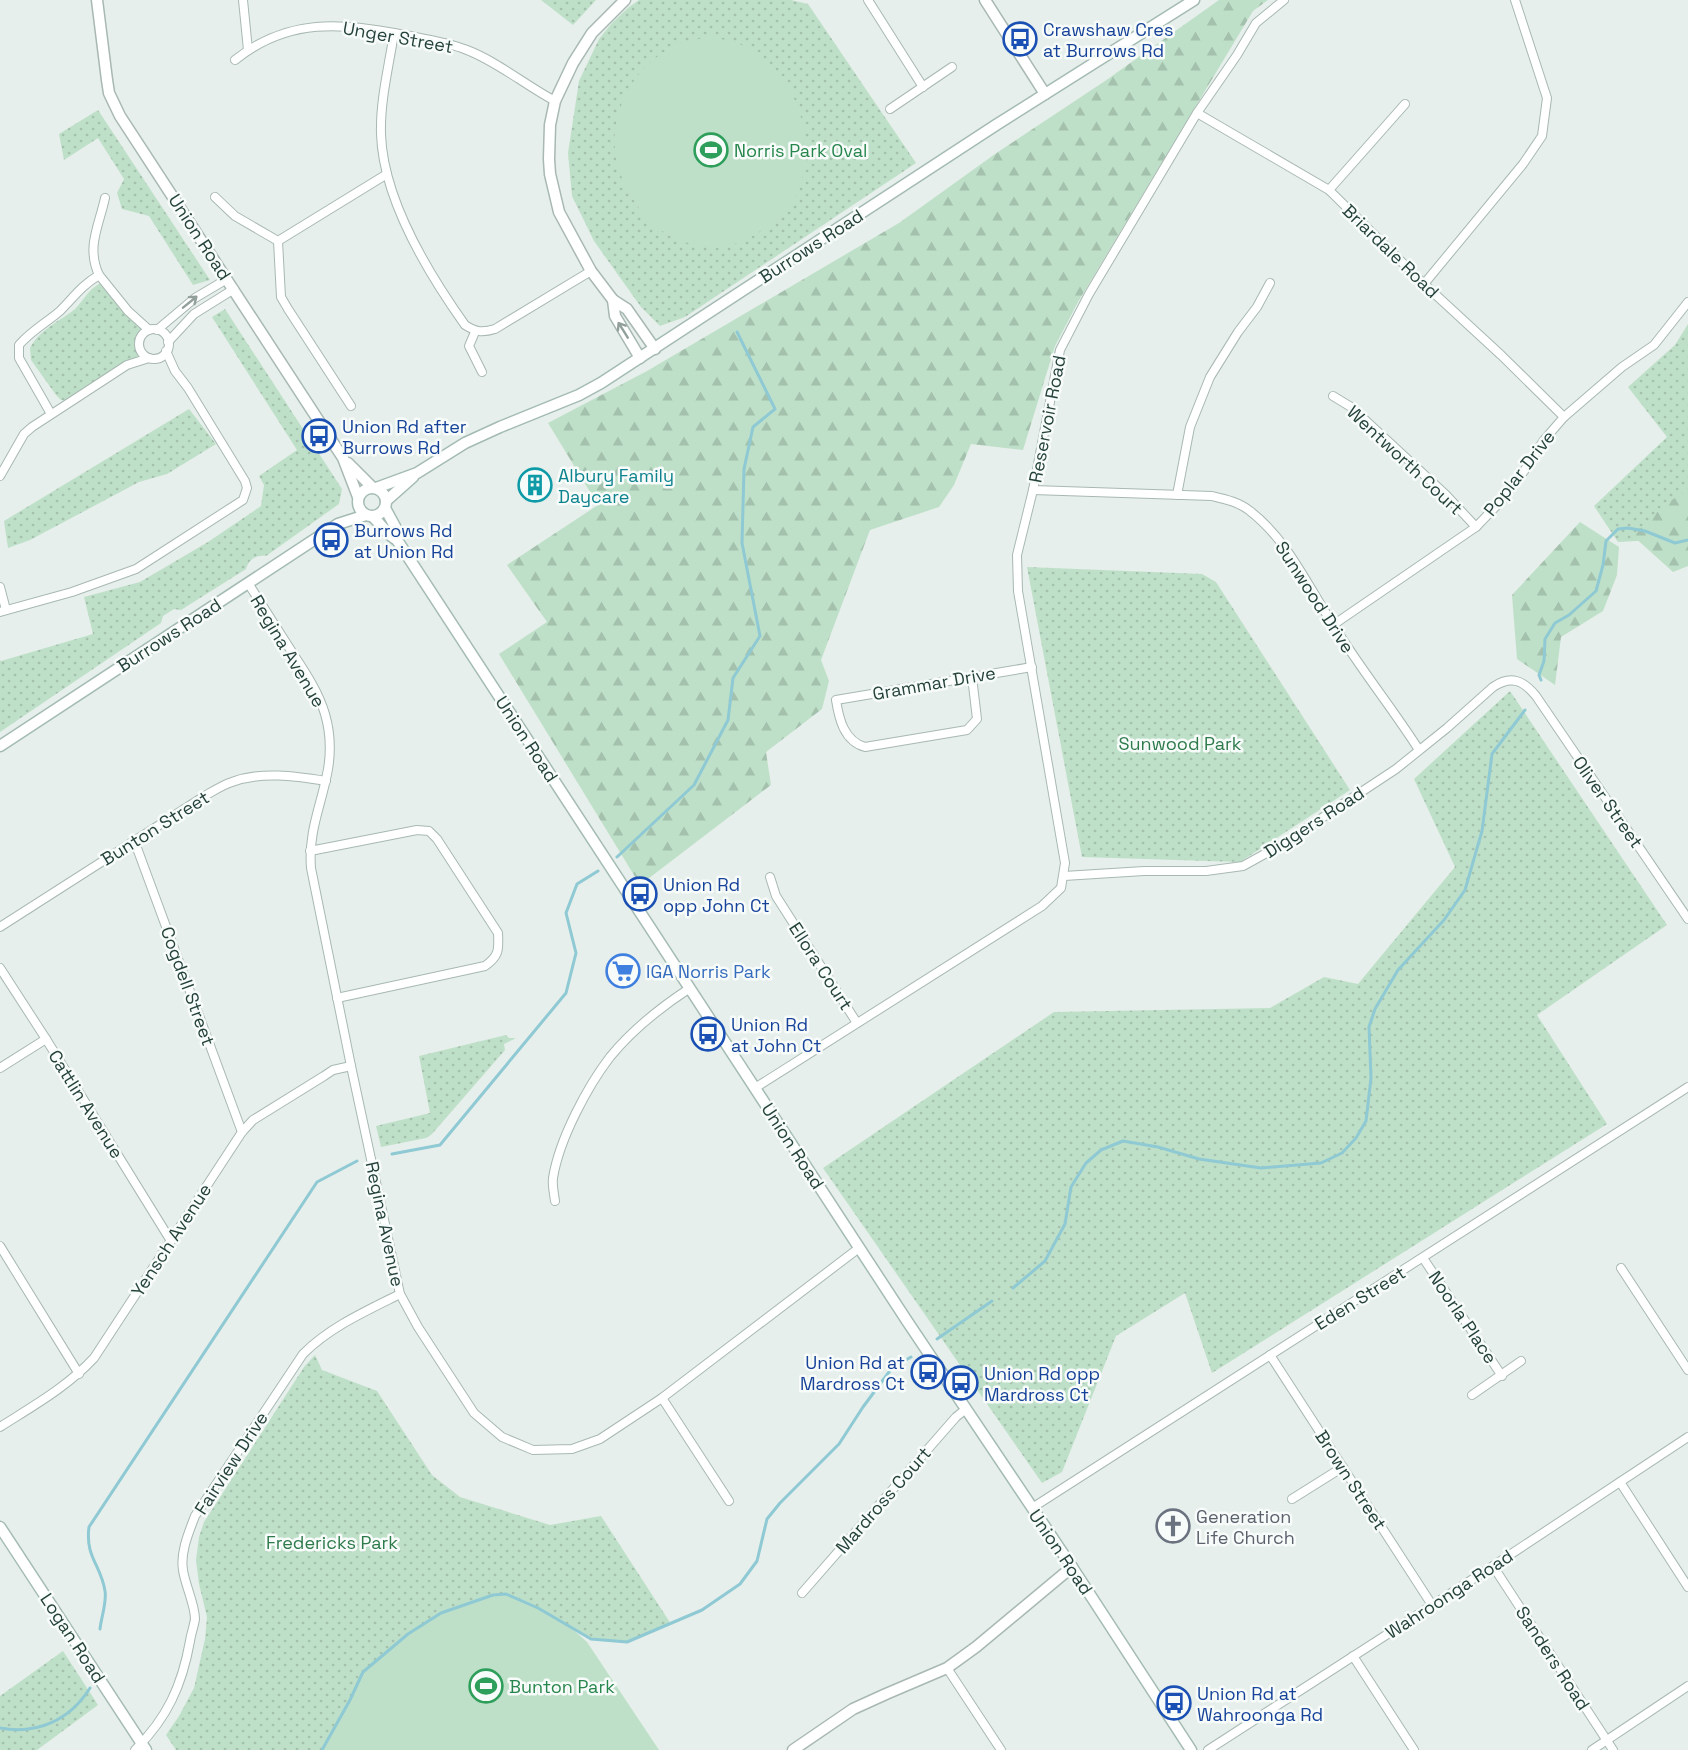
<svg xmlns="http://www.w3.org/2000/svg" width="1688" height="1750" viewBox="0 0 1688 1750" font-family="'Space Grotesk',sans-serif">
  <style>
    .grass { fill: url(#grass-dots) }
    .forest { fill: url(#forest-firs) }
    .garden { fill: #bfe0c8 }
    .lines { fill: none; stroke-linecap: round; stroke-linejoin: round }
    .stream { stroke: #8ec9d4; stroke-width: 3 }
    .minor-casing { stroke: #a8b8b2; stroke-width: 10 }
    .tertiary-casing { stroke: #a8b8b2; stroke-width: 13 }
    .secondary-casing { stroke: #a4bbb3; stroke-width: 13 }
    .minor { stroke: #fff; stroke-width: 8 }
    .tertiary { stroke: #fff; stroke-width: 10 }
    .secondary { stroke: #fff; stroke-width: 10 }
    .oneway { stroke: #92a09c }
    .labels { text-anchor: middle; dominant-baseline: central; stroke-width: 5; stroke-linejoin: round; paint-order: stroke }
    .transit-label { font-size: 18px; fill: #164399; stroke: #f7fbf9; text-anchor: start }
    .street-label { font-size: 18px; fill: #24423a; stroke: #f7fbf9 }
    .leisure-label { font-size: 18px; fill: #27864d; stroke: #f7fbf9; text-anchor: start }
    .culture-label { font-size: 18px; fill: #0d838f; stroke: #f7fbf9; text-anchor: start }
    .park-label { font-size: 18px; fill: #2d7a4b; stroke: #f7fbf9 }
    .shop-label { font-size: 18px; fill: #366cbe; stroke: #f7fbf9; text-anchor: start }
    .worship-label { font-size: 18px; fill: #5b616d; stroke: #f7fbf9; text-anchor: start }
  </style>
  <defs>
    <pattern id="grass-dots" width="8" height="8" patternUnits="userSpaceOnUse" patternTransform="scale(1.5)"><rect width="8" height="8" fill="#bfe0c8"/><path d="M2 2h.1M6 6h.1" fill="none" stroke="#a4c1ad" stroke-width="1.8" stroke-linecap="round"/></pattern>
    <pattern id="forest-firs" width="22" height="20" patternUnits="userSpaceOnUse" patternTransform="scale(1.5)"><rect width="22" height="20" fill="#bfe0c8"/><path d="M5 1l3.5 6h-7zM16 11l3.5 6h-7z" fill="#a4c1ad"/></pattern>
  </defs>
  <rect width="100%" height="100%" fill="#e6efeb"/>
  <g class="grass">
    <path d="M541,0H596L573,25Z"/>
    <path d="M639,0H791L808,4L916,163L685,317L660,326L641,307L594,241L572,196L568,153L579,81L599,39L612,23L629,7Z"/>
    <path d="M98,110L210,280L193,285L149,216L122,209L117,193L124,179L98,138L64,160L59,134Z"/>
    <path d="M99,284H103L142,329L141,352L135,359L66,401L61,400L56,395L31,360L30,348C39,330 60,321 75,309C83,301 88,290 99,284Z"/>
    <path d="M225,309L342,489L339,504L266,556C256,555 249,559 246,569L181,610L174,609L163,616L161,623L0,732V660L1,661L93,634L84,597L140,582L208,542L261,506L264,485L259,476L297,450L212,317Z"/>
    <path d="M1688,324V534L1655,540L1618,542L1594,506L1667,437L1628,387L1675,345Z"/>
    <path d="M189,409L216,444L167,474L139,482L30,540L8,548L4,521Z"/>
    <path d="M1027,567L1202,574L1216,582L1350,790L1240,862L1082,857Z"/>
    <path d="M1510,691L1667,925L1537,1015L1607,1124L1212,1373L1185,1293L1116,1336L1062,1472L1042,1483L823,1168L1054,1012L1270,1008L1324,977L1358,984L1455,867L1414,779Z"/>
    <path d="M506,1035L509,1038H516L504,1044L505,1050L432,1134L426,1138L381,1147L376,1126L430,1113L419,1056Z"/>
    <path d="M315,1355L322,1370L377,1391L432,1475L460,1497L550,1525L601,1516L671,1624L627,1642L591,1639L538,1608L408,1634L363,1672L350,1700L322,1750H176L166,1735L179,1716L194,1688L205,1639L207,1617L199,1584L196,1560L199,1537L204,1522L304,1367Z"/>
    <path d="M63,1651L98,1705L37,1750H0V1696Z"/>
  </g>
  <g class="forest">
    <path d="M1219,0H1268L1253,11L1078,302L1055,346L1023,450L971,444L954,485L939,507L870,530L821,660L829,681L822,709L766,752L771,785L640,885L499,654L547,622L507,565L598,505L548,423L647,371L899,223L995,154L1105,81Z"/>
    <path d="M1688,491V566L1673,572L1633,536L1666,503Z"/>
    <path d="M1580,522L1619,547L1617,575L1603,611L1561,637L1555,685L1517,659L1512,595Z"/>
  </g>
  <g class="garden">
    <path d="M711,37C727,40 744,44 758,53C767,59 774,67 780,75C804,107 811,145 801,183C796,206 773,223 754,235C729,250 707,251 680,240C654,229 643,217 629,192C623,181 618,170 616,158C609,117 629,74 664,52C677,43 695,39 711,37Z"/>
    <path d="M506,1594L538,1608L569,1626L587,1642L659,1750H322L350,1700L363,1672L408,1634L441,1613L493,1595Z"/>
  </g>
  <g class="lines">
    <g class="stream">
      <path d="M1541,680L1539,675L1544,661L1545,639L1555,623L1569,615L1596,591L1603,565L1606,541L1618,529L1628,528L1645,531L1675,543L1688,540"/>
      <path d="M617,857L694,785L728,720L733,678L760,636L742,543L744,469L753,427L775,409L737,332"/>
      <path d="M392,1154L440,1145L566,993L576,953L566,913L577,884L598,871"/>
      <path d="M1013,1288L1045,1261L1065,1224L1071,1187L1086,1163L1101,1150L1123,1141L1158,1147L1199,1159L1261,1168L1321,1163L1342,1153L1356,1138L1366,1121L1371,1078L1369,1027L1375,1009L1398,970L1444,920L1465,890L1482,831L1492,754L1525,710"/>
      <path d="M937,1339L992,1301"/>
      <path d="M100,1629C101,1618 107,1602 105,1591C101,1565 85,1557 89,1527L317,1182L357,1161"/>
      <path d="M0,1728C37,1735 70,1720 90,1688"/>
      <path d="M322,1750L350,1700L363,1672L408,1634L441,1613L493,1595L506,1594L538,1608L591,1639L627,1642L702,1610L740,1584L757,1561L767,1519L780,1503L839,1444L863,1407L892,1368L911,1357"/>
    </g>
    <defs>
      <g id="minor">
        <path d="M243,0L248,50"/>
        <path d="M868,0L923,87"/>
        <path d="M394,33C389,66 380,100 381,134C383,199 428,273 465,325C476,332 482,333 495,329L591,271"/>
        <path d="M235,60C289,17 341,23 405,35C426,39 447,42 467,50C498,62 525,85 555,101"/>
        <path d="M890,109L952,67"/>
        <path d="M1197,113L1329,190L1424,284L1501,355L1564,417"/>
        <path d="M1329,190L1405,104"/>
        <path d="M215,197L235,216L278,241"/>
        <path d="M99,275C86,247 99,226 105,198"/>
        <path d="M1424,284L1523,164L1542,136L1547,98L1515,0"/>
        <circle cx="154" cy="344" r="15"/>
        <path d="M157,330L195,298L227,279"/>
        <path d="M475,332L469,346L482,372"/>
        <path d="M168,342L194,314L234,289"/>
        <path d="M1333,396L1351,407L1446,495L1476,527"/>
        <path d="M351,406L288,309L281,297L278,241L387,174"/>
        <path d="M51,414L19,358V345C31,331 46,323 60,311C74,297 81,286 99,275L128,311L149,330"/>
        <path d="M0,476L24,434L32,427L127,365L149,358"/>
        <path d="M1033,490L1212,496C1225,499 1239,502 1250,511C1289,541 1309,589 1336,629C1362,671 1393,709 1419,750"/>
        <path d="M1177,495L1190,427L1210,377L1238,332L1257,307L1270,283"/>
        <path d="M248,583C262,605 276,627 290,649C303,669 318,690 325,714C330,731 331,751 328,769C322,804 308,830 311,868L351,1066L400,1294L418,1327L474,1413L502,1437L533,1450L572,1449L600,1439L662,1398L859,1248"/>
        <path d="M0,587L6,610"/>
        <path d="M0,612L72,592L136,569L243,500L247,488L245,481L188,388L175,371L166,351"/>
        <path d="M1333,625L1476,527L1502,500L1524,471L1544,440L1564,417L1622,367L1654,345L1688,302"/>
        <path d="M972,677L977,719L967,730L865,747C844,741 839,719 836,700L1032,667"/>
        <path d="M134,840L242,1132"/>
        <path d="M310,851L417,830L429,831L437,839L498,933C499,950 499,956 485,966L337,998"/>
        <path d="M1064,876L1144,871H1206L1243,866L1281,845L1396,769L1447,728L1493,687C1511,675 1523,680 1536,696L1688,919"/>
        <path d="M770,877L776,896L857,1023"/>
        <path d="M0,927L203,797C212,792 222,785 232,782C262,771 295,776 326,781"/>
        <path d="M0,968L46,1039L171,1241"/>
        <path d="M0,1068L46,1039"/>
        <path d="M755,1088L1042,906L1061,888L1065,863L1018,591L1017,555L1033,490L1060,350L1089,294L1197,113L1237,55L1256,23L1284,0"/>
        <path d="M555,1201C554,1193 552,1185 553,1178C559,1140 587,1087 610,1057C632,1030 661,1007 690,988"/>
        <path d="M0,1246L79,1374"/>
        <path d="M1423,1258L1502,1376"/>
        <path d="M1621,1268L1688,1370"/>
        <path d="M1270,1355L1432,1605"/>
        <path d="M1472,1395L1521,1361"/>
        <path d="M662,1398L729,1501"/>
        <path d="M0,1427C33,1406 67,1387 94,1358L242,1132L253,1120L324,1076L333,1070L351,1066"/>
        <path d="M1620,1482L1688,1587"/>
        <path d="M1292,1499L1343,1467"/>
        <path d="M1032,1508L1688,1087"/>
        <path d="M1493,1566L1613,1750"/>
        <path d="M802,1593L956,1417L966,1409"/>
        <path d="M1353,1656L1414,1750"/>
        <path d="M947,1668L1001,1750"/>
        <path d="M135,1750C167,1718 182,1686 190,1641C191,1634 194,1626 195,1619C195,1604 185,1585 183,1570C180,1552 189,1532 195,1516L303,1354C330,1327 366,1311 400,1294"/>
        <path d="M1208,1750L1493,1566L1688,1437"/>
        <path d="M1592,1750L1688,1686"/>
      </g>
      <g id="tertiary">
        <path d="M97,0L107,80L109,93L120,116L343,458L358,497"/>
        <path d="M625,0L592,33L573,63L555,101L550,125L549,159L550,174L559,212L591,271L613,300L627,309L655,349"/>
        <path d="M985,0L1045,94"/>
        <path d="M613,300L615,316L640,358"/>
        <path d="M348,463L372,487"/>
        <path d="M793,1750L853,1709L886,1694L947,1668L976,1647L1072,1567"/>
      </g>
      <g id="secondary">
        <circle cx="372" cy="502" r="14"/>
        <path d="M376,488L417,473L465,443L500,427L579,395L601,383L996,125L1194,0"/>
        <path d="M386,501L413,477"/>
        <path d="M385,508L398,532L397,540"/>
        <path d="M373,517C381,524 388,536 397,540L907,1321L1072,1567L1191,1750"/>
        <path d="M0,746L338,524L366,515"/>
        <path d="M0,1527L146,1750"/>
      </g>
    </defs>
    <use href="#minor" class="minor-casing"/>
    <use href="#tertiary" class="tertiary-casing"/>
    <use href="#secondary" class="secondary-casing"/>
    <use href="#minor" class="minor"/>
    <use href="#tertiary" class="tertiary"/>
    <use href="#secondary" class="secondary"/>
  </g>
  <defs><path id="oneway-shaft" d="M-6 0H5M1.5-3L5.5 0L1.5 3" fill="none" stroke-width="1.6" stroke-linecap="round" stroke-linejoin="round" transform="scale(1.5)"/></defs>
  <g class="oneway">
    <use href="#oneway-shaft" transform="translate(190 302) rotate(-39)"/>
    <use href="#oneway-shaft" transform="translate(623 330) rotate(-122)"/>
  </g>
  <defs>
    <symbol id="bus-ring" viewBox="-11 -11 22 22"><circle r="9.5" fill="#f7fbf9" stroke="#1a4fb4" stroke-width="1.5"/><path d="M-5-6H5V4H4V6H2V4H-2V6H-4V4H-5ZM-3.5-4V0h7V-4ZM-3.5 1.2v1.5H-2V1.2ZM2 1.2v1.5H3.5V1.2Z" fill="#1a4fb4"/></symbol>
    <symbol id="stadium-ring" viewBox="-11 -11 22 22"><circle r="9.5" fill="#f7fbf9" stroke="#2e9e5b" stroke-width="1.5"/><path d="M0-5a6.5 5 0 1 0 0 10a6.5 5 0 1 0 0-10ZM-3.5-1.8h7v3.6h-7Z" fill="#2e9e5b"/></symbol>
    <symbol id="building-ring" viewBox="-11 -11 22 22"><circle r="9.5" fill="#f7fbf9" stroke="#0f9aa8" stroke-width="1.5"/><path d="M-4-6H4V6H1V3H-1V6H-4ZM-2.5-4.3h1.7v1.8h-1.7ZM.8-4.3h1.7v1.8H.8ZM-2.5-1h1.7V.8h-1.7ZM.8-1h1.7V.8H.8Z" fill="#0f9aa8"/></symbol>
    <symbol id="supermarket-ring" viewBox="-11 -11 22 22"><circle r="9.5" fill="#f7fbf9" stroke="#3f7fe0" stroke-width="1.5"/><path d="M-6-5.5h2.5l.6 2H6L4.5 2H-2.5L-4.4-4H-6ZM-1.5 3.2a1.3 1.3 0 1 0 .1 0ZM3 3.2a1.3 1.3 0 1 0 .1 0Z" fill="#3f7fe0"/></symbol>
    <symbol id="church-ring" viewBox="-11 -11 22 22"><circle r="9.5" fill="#f7fbf9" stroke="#6b7280" stroke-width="1.5"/><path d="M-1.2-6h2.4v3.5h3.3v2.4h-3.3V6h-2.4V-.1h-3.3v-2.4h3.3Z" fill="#6b7280"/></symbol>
  </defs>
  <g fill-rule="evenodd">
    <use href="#bus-ring" x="1001" y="20" width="38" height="38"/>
    <use href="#stadium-ring" x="692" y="131" width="38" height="38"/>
    <use href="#bus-ring" x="300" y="417" width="38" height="38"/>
    <use href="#building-ring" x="516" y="466" width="38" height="38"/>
    <use href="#bus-ring" x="312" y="521" width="38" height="38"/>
    <use href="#bus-ring" x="621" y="875" width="38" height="38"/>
    <use href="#supermarket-ring" x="604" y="952" width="38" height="38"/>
    <use href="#bus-ring" x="689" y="1015" width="38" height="38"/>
    <use href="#bus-ring" x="909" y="1353" width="38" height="38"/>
    <use href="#bus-ring" x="942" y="1364" width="38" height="38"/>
    <use href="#church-ring" x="1154" y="1507" width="38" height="38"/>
    <use href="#stadium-ring" x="467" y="1667" width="38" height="38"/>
    <use href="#bus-ring" x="1155" y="1684" width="38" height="38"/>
  </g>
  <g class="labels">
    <g class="transit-label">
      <text x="1043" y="29">Crawshaw Cres<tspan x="1043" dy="21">at Burrows Rd</tspan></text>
      <text x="342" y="426">Union Rd after<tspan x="342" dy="21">Burrows Rd</tspan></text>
      <text x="354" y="530">Burrows Rd<tspan x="354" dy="21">at Union Rd</tspan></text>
      <text x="663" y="884">Union Rd<tspan x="663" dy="21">opp John Ct</tspan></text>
      <text x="731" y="1024">Union Rd<tspan x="731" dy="21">at John Ct</tspan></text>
      <text x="905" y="1362" text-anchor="end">Union Rd at<tspan x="905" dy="21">Mardross Ct</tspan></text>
      <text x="984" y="1373">Union Rd opp<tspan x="984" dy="21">Mardross Ct</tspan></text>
      <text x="1197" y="1693">Union Rd at<tspan x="1197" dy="21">Wahroonga Rd</tspan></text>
    </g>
    <g class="street-label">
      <text transform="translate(398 37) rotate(10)">Unger Street</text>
      <text transform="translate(200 237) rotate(57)">Union Road</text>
      <text transform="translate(811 246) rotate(-33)">Burrows Road</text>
      <text transform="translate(1391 251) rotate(44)">Briardale Road</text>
      <text transform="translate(1047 419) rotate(-79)">Reservoir Road</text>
      <text transform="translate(1405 460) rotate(43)">Wentworth Court</text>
      <text transform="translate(1519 473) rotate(-52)">Poplar Drive</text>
      <text transform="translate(1315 597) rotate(57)">Sunwood Drive</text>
      <text transform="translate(169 635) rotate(-33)">Burrows Road</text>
      <text transform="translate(288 651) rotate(59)">Regina Avenue</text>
      <text transform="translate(934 683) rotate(-10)">Grammar Drive</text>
      <text transform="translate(527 739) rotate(57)">Union Road</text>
      <text transform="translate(1608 802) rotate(55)">Oliver Street</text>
      <text transform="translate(1314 822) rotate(-33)">Diggers Road</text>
      <text transform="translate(155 828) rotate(-32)">Bunton Street</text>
      <text transform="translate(821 966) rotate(57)">Ellora Court</text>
      <text transform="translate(188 986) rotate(70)">Cogdell Street</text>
      <text transform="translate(86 1104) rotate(58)">Cattlin Avenue</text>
      <text transform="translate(793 1146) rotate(57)">Union Road</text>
      <text transform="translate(385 1224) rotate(78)">Regina Avenue</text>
      <text transform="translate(171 1240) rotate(-57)">Yensch Avenue</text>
      <text transform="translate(1360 1298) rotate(-32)">Eden Street</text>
      <text transform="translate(1463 1317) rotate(56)">Noorla Place</text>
      <text transform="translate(231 1463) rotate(-57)">Fairview Drive</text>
      <text transform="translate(1351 1480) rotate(57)">Brown Street</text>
      <text transform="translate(883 1500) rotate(-49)">Mardross Court</text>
      <text transform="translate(1061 1552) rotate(56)">Union Road</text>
      <text transform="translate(1449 1594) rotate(-33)">Wahroonga Road</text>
      <text transform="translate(73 1638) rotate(57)">Logan Road</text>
      <text transform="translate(1553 1658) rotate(57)">Sanders Road</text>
    </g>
    <g class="leisure-label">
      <text x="734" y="150">Norris Park Oval</text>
      <text x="509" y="1686">Bunton Park</text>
    </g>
    <g class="culture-label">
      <text x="558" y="475">Albury Family<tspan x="558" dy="21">Daycare</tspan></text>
    </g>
    <g class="park-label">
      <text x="1180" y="743">Sunwood Park</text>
      <text x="332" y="1542">Fredericks Park</text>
    </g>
    <g class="shop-label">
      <text x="646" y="971">IGA Norris Park</text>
    </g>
    <g class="worship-label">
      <text x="1196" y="1516">Generation<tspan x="1196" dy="21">Life Church</tspan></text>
    </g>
  </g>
</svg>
